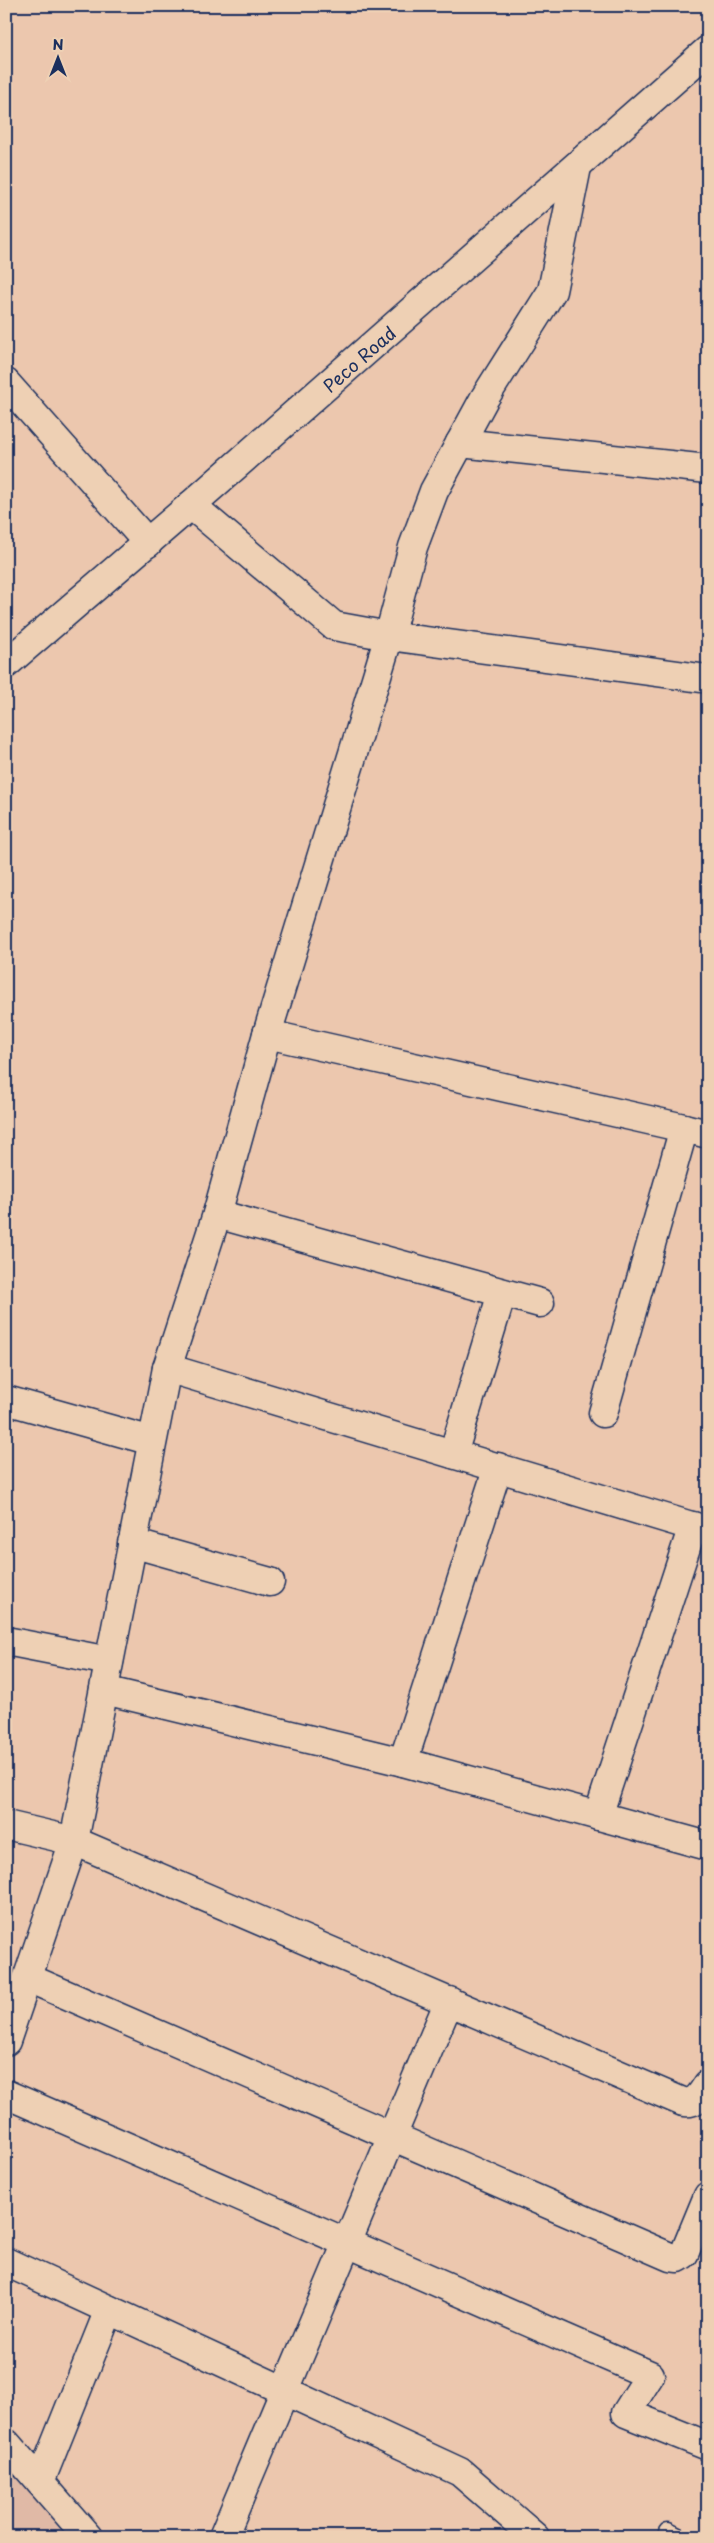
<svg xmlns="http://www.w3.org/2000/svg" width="714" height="2543" viewBox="0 0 714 2543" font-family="'Playpen Sans',sans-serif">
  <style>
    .built { fill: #e0b9a6 }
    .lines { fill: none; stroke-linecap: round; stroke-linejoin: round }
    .lane-casing { stroke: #1b2f5e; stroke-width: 21 }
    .street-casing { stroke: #1b2f5e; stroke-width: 31 }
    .secondary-casing { stroke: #1b2f5e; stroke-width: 31 }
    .lane { stroke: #eed0b4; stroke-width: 18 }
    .street { stroke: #eed0b4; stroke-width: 28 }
    .secondary { stroke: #eed0b4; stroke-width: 28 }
    .labels { text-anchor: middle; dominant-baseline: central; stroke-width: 4; stroke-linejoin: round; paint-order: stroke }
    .street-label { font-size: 18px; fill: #1b2f5e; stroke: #eed0b4 }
  </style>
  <rect width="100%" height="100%" fill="#ecc7ae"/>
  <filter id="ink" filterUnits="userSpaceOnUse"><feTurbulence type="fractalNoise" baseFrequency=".02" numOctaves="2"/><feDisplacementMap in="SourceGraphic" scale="10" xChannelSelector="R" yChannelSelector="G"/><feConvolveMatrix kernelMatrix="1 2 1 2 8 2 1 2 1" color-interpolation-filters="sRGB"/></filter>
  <g filter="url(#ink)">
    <path class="built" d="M6,2459L76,2537H6Z"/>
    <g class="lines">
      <defs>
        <path id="lane" d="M668,2532L678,2537"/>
        <g id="street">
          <path d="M6,383L148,543"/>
          <path d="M460,443L708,469"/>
          <path d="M191,505L334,626L389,636L708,679"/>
          <path d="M267,1034L684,1128"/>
          <path d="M217,1214L540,1303"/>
          <path d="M167,1368L708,1531"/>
          <path d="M6,1400L152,1441"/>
          <path d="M603,1413L684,1128L708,1134"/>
          <path d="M453,1454L502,1293"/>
          <path d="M132,1543L270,1582"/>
          <path d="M6,1641L109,1661"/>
          <path d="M104,1690L403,1762L708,1846"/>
          <path d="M403,1762L498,1467"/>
          <path d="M598,1816L693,1526"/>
          <path d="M6,1825L74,1841L683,2102C697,2104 701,2094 708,2084"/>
          <path d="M28,1978L670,2257L678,2258L684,2254L708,2196"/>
          <path d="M6,2041L74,1841L167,1368L217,1214L267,1034L389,636L413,547L434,491L484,399L552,291L577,167"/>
          <path d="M6,2094L650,2375L626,2413L708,2446"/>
          <path d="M6,2262L460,2472L535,2537"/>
          <path d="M40,2482L109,2310"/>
          <path d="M223,2537L449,2001"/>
        </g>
        <g id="secondary">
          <path d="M6,664L191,505L708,50"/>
          <path d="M6,2443L88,2537"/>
        </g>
      </defs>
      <use href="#lane" class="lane-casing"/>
      <use href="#street" class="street-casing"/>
      <use href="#secondary" class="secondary-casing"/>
      <use href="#lane" class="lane"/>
      <use href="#street" class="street"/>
      <use href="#secondary" class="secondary"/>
    </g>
  </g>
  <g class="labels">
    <g class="street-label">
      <text transform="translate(359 359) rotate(-41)">Peco Road</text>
    </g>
  </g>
  <rect width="714" height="2543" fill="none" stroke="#eed0b4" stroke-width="25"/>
  <rect x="12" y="12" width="689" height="2518" fill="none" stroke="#1b2f5e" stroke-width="2" filter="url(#ink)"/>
  <g transform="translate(58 58)" stroke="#eed0b4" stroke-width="4" paint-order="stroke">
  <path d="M0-4L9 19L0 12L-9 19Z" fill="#1b2f5e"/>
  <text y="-8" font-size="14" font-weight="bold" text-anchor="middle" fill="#1b2f5e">N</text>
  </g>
</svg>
